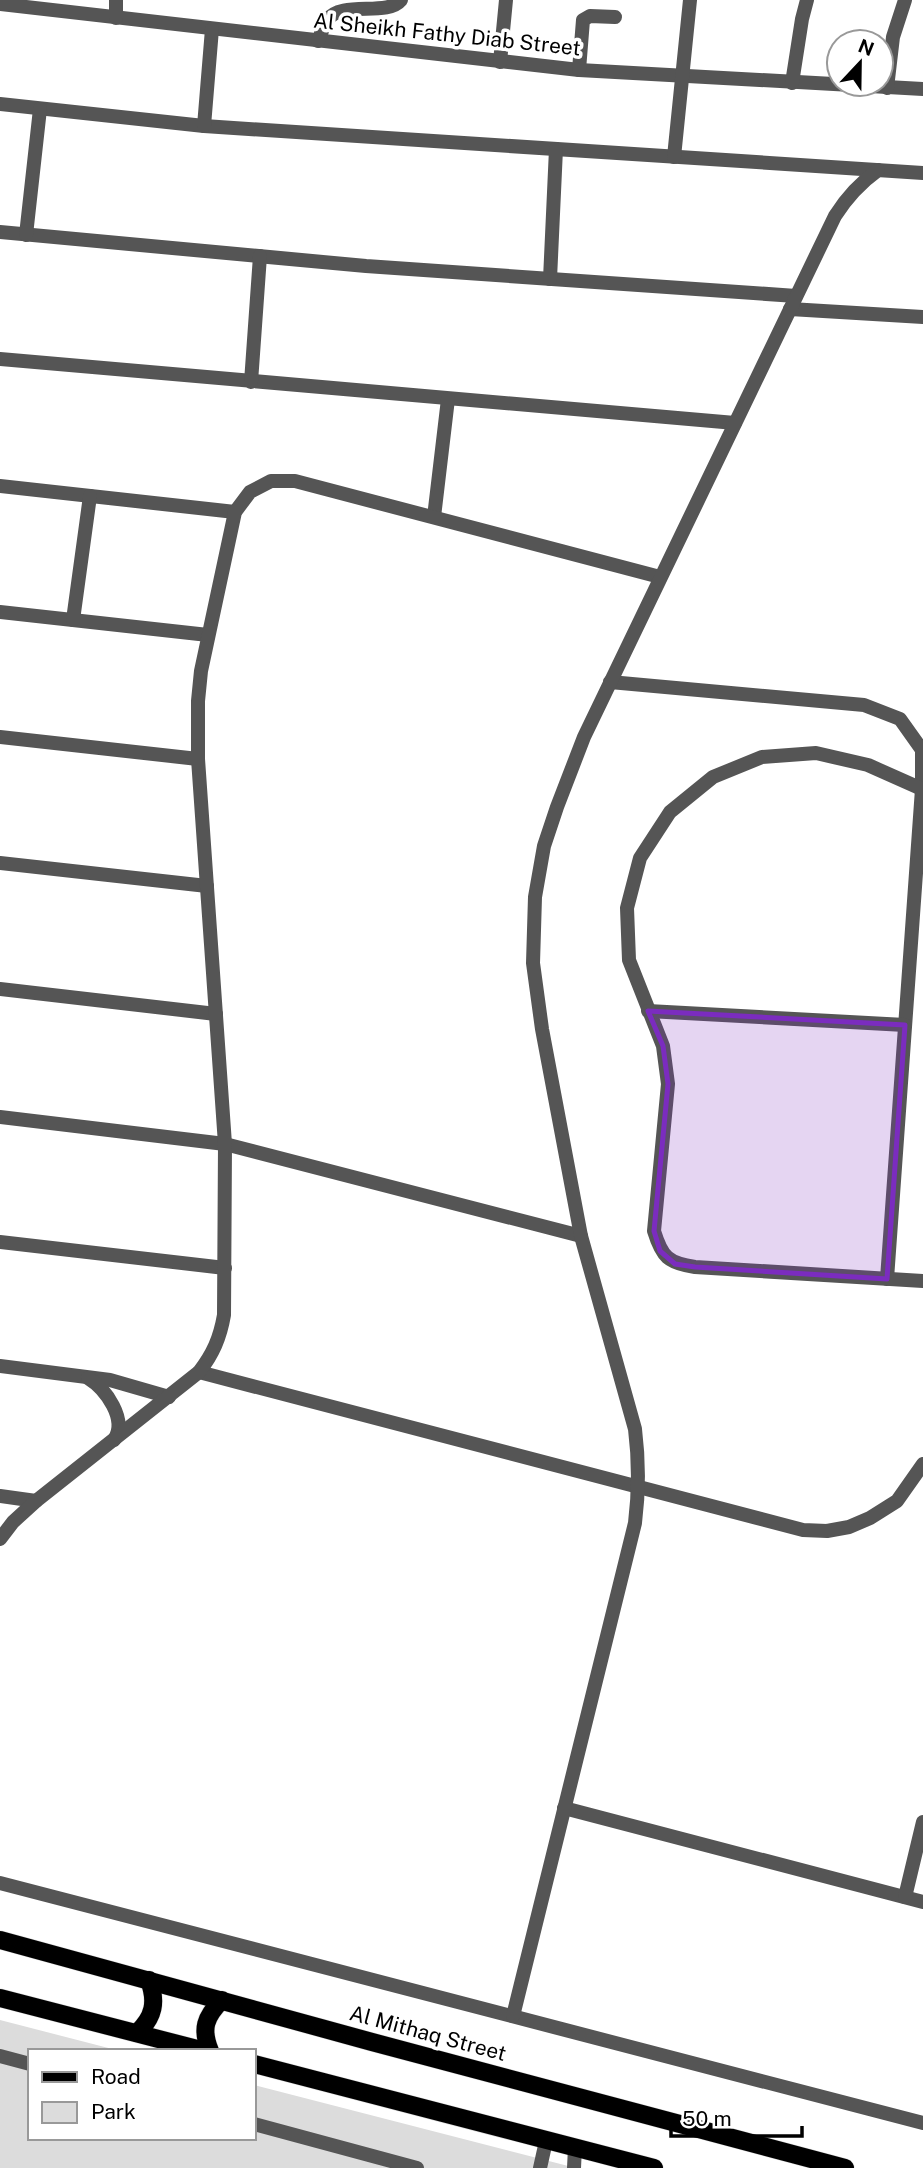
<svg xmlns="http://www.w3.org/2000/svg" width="923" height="2168" viewBox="0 0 923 2168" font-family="'Public Sans',sans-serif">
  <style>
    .green { fill: #dcdcdc }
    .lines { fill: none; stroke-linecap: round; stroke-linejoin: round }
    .primary-casing { stroke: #dbdbdb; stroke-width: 19 }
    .street { stroke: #555; stroke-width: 14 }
    .primary { stroke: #000; stroke-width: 18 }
    .marked { fill: #7b2cbf; fill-opacity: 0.2; stroke: #7b2cbf; stroke-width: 5; stroke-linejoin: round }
    .labels { text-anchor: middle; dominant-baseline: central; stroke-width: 7; stroke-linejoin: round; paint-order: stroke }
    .street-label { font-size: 21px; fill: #000; stroke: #fff }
  </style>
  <rect width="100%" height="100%" fill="#fff"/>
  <path class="green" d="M0,2020L120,2051H30V2138H254V2085L576,2168H0Z"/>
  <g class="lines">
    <defs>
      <g id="primary">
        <path d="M0,1940L372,2042L845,2168"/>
        <path d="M0,1998L205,2051"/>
        <path d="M137,2033C154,2017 157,2002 149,1980"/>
        <path d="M210,2051C201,2029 205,2017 222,2000"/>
        <path d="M254,2064L654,2168"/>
      </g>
    </defs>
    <use href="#primary" class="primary-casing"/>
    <g class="street">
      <path d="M0,4L579,70L923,89"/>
      <path d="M116,18V0"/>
      <path d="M318,41C321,35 323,26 327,20C342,0 387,17 401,0"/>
      <path d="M500,62L506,0"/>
      <path d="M579,70L583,20L590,16L615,17"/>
      <path d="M792,83L802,19L807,0"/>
      <path d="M887,88L893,37L905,0"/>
      <path d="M0,104L204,126L923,173"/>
      <path d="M204,126L212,29"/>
      <path d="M674,157L690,0"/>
      <path d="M0,232L366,266L796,296"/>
      <path d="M26,235L40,109"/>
      <path d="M550,279L556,149"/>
      <path d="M790,309L923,317"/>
      <path d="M0,359L735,423"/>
      <path d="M251,382L260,256"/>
      <path d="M0,486L235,512"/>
      <path d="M434,517L448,399"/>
      <path d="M0,612L208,635"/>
      <path d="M73,620L90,496"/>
      <path d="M610,682L864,705L900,719L922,750V789L887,1279"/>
      <path d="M0,737L198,759"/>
      <path d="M922,789L868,765L816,753L762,757L713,777L670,812L640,858L627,908L629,960L663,1046L668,1084L654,1231C662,1257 668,1263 695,1267L923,1281"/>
      <path d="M0,863L207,886"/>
      <path d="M0,989L216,1014"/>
      <path d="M648,1011L905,1025"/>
      <path d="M0,1117L225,1144L581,1236"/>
      <path d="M0,1242L225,1268"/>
      <path d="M0,1366L110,1380L169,1397"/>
      <path d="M199,1372L803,1530L827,1531L849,1527L870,1518L897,1501L923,1464"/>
      <path d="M88,1378C106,1389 128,1420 114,1440"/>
      <path d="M0,1496L36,1501"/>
      <path d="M0,1539L13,1522L36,1501L199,1372C213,1354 220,1338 224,1315L225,1144L198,759V701L201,671L235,512L250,492L271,481H295L660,577"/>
      <path d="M564,1808L923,1902"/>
      <path d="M0,1883L923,2123"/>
      <path d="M905,1897L923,1822"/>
      <path d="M513,2016L635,1523C639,1491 639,1461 635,1429L581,1236L542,1029L533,963L535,897L544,846L557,807L584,737L835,216C847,197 860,183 878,170"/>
      <path d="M0,2056L30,2064"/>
      <path d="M254,2124L417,2168"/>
      <path d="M540,2168L546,2141"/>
      <path d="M574,2168L575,2147"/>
    </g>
    <use href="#primary" class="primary"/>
  </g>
  <path class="marked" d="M648,1011L905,1025L887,1279L695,1267L675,1264L660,1251L654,1231L668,1084L663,1046Z"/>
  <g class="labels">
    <g class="street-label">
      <text transform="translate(447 34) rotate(6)">Al Sheikh Fathy Diab Street</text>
      <text transform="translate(428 2033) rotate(15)">Al Mithaq Street</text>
    </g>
  </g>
  <rect x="28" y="2049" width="228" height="91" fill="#ffffff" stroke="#999999" stroke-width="2"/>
  <rect x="42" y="2072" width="35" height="10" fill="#000000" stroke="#999999" stroke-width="2"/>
  <text x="91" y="2084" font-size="21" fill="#000000">Road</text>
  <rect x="42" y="2102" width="35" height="21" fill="#dcdcdc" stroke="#999999" stroke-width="2"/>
  <text x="91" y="2119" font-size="21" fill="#000000">Park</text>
  <g transform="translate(860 63) rotate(22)"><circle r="33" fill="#ffffff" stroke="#999999" stroke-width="2"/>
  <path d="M0-5L12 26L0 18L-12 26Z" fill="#000000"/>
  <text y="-10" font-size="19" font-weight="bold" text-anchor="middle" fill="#000000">N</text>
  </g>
  <path d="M671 2126v10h131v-10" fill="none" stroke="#000000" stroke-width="3.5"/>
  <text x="682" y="2126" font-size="21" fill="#000000" stroke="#ffffff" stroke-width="5" paint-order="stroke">50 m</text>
</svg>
